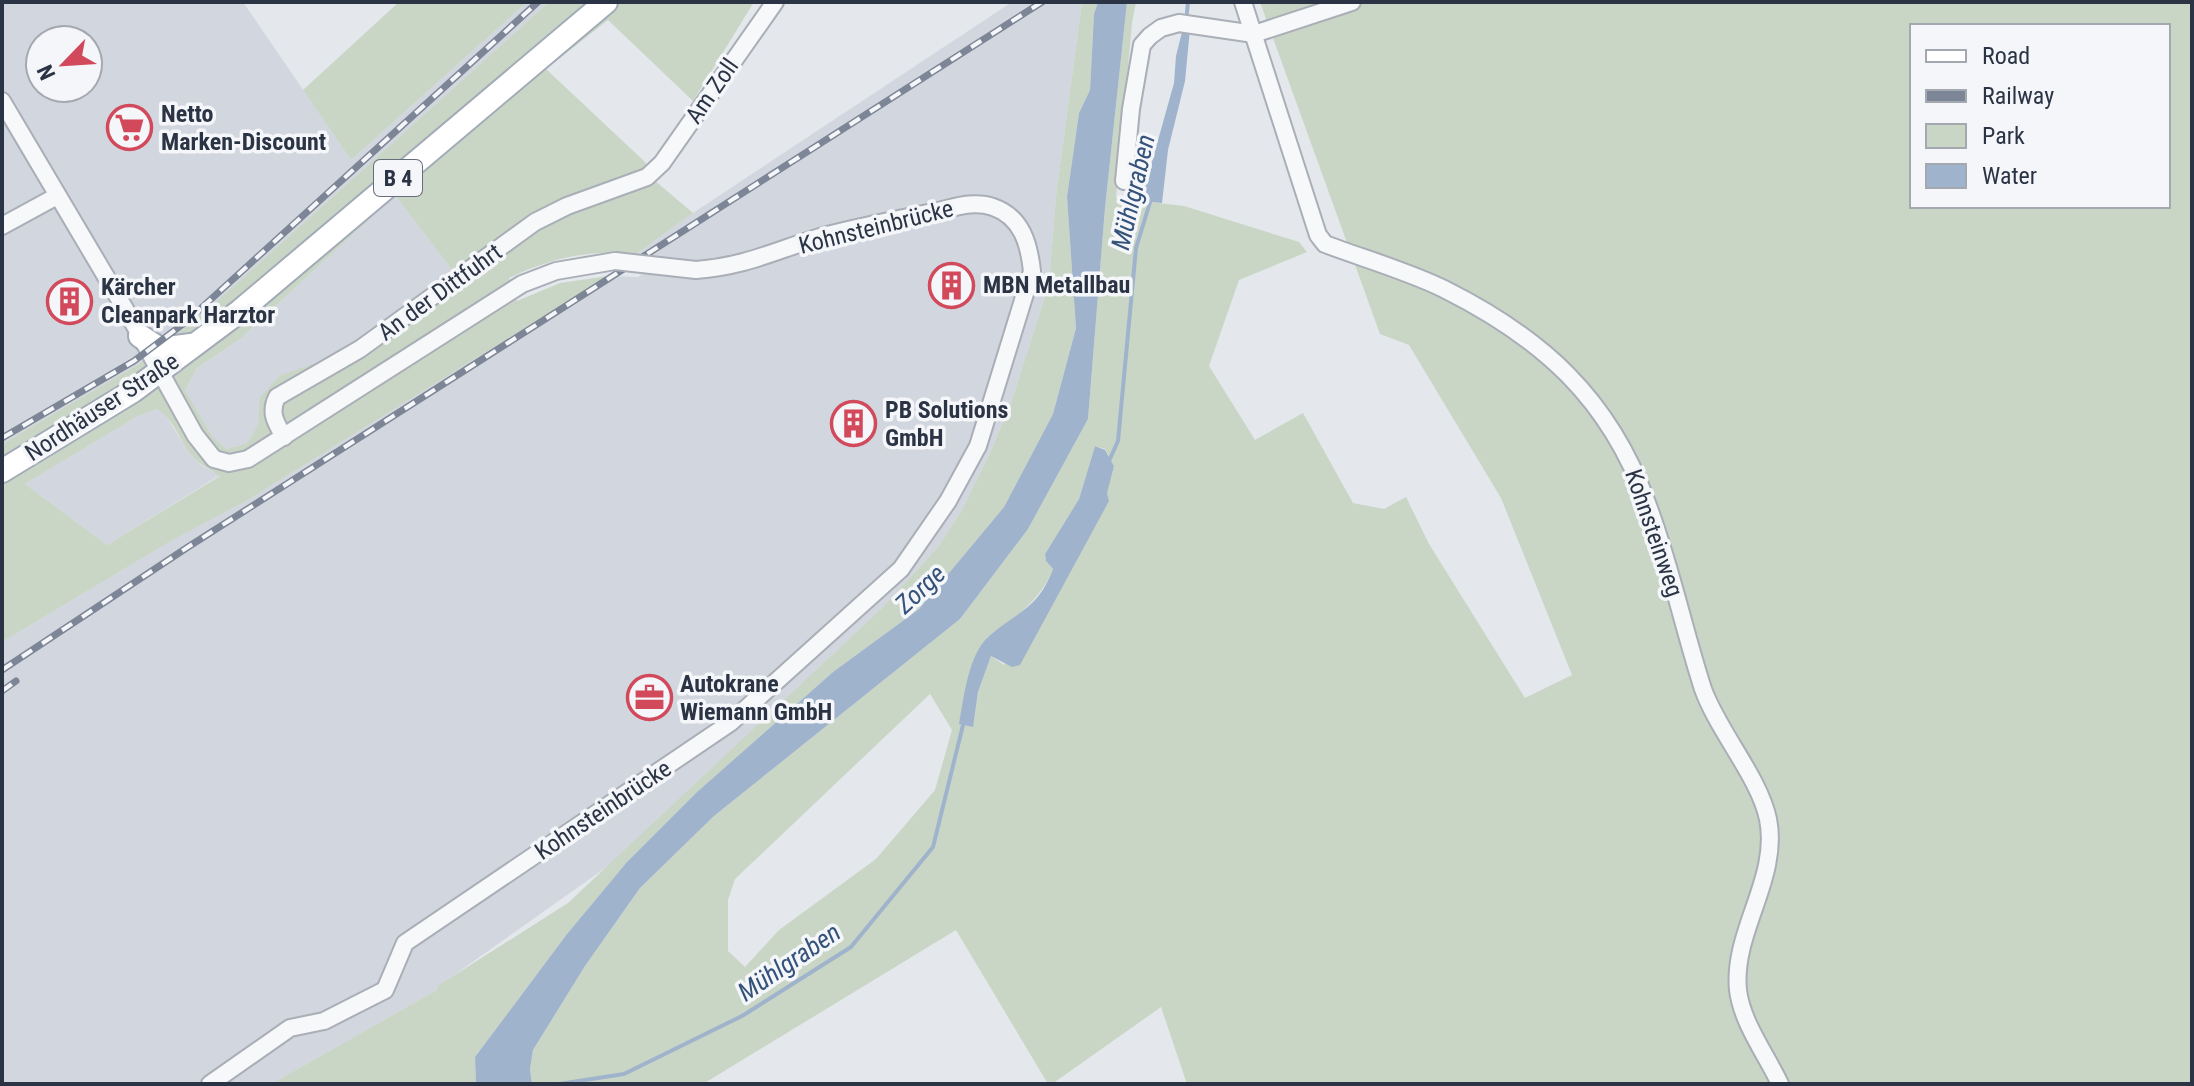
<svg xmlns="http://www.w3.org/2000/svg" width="2194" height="1086" viewBox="0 0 2194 1086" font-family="'Roboto Condensed',sans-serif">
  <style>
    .built { fill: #d2d6de; fill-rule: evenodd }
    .green { fill: #c9d6c5; fill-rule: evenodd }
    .water { fill: #9fb4cc }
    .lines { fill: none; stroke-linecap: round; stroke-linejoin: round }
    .stream { stroke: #9fb4cc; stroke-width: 4 }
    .minor-casing { stroke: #a9aeb7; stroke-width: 20 }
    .major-casing { stroke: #a3abb8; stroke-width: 26 }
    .minor { stroke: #f7f8fa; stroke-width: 16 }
    .major { stroke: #fff; stroke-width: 22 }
    .rail-casing { stroke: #7d8696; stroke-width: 7 }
    .rail { stroke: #f4f6f9; stroke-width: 4; stroke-dasharray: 12; stroke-linecap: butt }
    .minor-bridge-casing { stroke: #a9aeb7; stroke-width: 20; stroke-linecap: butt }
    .minor-bridge { stroke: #f7f8fa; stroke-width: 16 }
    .labels { text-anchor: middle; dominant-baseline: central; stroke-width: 7; stroke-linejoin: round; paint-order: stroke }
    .shield { fill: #f4f6f9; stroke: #676e7b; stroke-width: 2 }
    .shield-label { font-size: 22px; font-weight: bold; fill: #2b3445 }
    .street-label { font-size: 24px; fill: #2b3445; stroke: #f4f6f9 }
    .poi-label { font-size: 24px; font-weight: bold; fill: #2b3445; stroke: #f4f6f9; text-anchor: start }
    .water-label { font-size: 26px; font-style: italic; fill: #34527a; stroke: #f4f6f9 }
  </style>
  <rect width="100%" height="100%" fill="#e4e7ec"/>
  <g class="built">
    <path d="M2,2H243L351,160L527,2H549L206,311L139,364L2,444ZM40,40H88V88H40Z"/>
    <path d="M1012,2H1082L1056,196L1049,284L1011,403L990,453L962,510L938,547L882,608L608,866L440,985L437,990L271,1084H2V642L171,541L248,500L608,276L638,277L665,259L636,254L693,213Z"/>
    <path d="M395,195L452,270L358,343L261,397L258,425L247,443L225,449L213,437L185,390L197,368L239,340Z"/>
    <path d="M157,409L164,413L190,454L202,466L220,475L107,545L25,484L138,416Z"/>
  </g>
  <g class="green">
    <path d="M399,2H527L351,160L303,90Z"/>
    <path d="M549,2H754L693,101L608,20L546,69L645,162L654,180L693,213L636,254C590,249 551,258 509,278L517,301L560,283L608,276L248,500L171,541L2,642V444L139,364L206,311ZM395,195L452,270L358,343L336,356L281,375L260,397L258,425L247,443L226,449L213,437L185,390L197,368L239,340ZM157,409C172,418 179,437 188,451C197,464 208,468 220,476L107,545L25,484L138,416Z"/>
    <path d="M1082,2H1098L1094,14L1090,90L1079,113L1067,197L1076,328L1053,414L1004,507L919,609L833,672L697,792L627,862L567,934L475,1057L476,1084H271L437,990L439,985L568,903L882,608L938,547L962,510L990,453L1011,403L1049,284L1056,196Z"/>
    <path d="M1127,2H1136L1132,23L1116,198L1184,206L1299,242L1307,252L1239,280L1209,366L1255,440L1303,413L1353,503L1384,509L1406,497L1429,544L1525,698L1572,675L1501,498L1409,345L1380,334L1260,2H2192V1084H1187L1161,1007L1052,1084H1048L956,930L703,1084H532L530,1069L533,1050L585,966L640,888L714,816L960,619L1028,529L1088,419L1105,208ZM1912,26H2168V206H1912ZM1095,446L1105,449L1114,466L1106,493L1004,665L991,656L978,692L973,727L987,637C1015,618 1040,601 1053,569L1046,561L1045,554L1079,499ZM930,694L952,730L935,790L876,859L779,930L745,967L728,951V900L735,879Z"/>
  </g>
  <g class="water">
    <path d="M1098,2H1127L1105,208L1088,419L1028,529L960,619L714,816L640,888L585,966L533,1050L530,1069L532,1084H476L475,1057L567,934L627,862L697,792L833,672L919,609L1004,507L1053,414L1076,328L1067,197L1079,113L1090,90L1094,14Z"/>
    <path d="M1183,28L1190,29L1185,81L1168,150L1162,203L1141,201L1174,83L1176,56Z"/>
    <path d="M1095,446L1105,450L1114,466L1107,493L1109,501L1020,665L1012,667L991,656L978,692L973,727L959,724C964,697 968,655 989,636C1018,611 1038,609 1053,569L1046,561L1045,554L1079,499Z"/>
  </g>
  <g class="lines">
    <g class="stream">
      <path d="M1186,22L1188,2"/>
      <path d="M1109,461L1118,441L1136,248L1151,199"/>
      <path d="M559,1084L624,1074L742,1016L851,947L933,847L964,721"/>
    </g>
    <defs>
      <g id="minor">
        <path d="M1243,2L1318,235L1325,244C1362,258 1410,272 1444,289C1542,338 1609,398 1647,503C1670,563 1683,627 1703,689C1718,731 1759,777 1768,819C1780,878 1732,932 1738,990C1742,1023 1766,1054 1780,1084"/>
        <path d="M2,101L131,319L195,435L214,459L229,463L248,459L522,284L556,271L615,261"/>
        <path d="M1124,181L1131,109L1142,45L1150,36L1161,28L1179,23L1254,34L1352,2"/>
        <path d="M2,226L57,196"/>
        <path d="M284,437C276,423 269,413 277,397L360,349L535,222L567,206L647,177L662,163L775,2"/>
        <path d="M210,1084L290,1028L324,1021L385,990L405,943L730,723L901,569L948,501L978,446L1032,271C1029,244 1022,217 993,207C973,200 953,208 933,212C895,220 857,227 820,237C774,251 746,266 696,270"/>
      </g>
      <g id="major">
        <path d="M140,336L160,349L191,345"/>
        <path d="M2,471L133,391L240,311L606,2"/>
      </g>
    </defs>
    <use href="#minor" class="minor-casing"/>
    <use href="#major" class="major-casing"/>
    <use href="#minor" class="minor"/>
    <use href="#major" class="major"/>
    <defs>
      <g id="rail">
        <path d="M2,438L134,361L187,321L538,2"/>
        <path d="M2,670L188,547L1042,2"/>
        <path d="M2,691L16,681"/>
      </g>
    </defs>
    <use href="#rail" class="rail-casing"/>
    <use href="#rail" class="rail"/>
    <defs>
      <path id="minor-bridge" d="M615,261L696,270"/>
    </defs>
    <use href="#minor-bridge" class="minor-bridge-casing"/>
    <use href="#minor-bridge" class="minor-bridge"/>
  </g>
  <defs>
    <symbol id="supermarket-ring" viewBox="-11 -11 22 22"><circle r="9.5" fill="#f4f6f9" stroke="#d1495b" stroke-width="1.5"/><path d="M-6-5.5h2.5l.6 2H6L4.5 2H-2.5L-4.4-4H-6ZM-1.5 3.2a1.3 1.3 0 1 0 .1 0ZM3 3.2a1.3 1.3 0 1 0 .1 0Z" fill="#d1495b"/></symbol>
    <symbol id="building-ring" viewBox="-11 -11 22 22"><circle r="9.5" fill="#f4f6f9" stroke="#d1495b" stroke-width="1.5"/><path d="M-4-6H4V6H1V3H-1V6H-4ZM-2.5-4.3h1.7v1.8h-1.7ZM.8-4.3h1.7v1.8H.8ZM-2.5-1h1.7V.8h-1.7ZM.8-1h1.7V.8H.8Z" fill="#d1495b"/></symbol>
    <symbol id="office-ring" viewBox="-11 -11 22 22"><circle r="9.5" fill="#f4f6f9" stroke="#d1495b" stroke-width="1.5"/><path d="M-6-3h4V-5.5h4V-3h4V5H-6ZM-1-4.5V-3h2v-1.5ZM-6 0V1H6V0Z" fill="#d1495b"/></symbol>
  </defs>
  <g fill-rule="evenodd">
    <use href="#supermarket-ring" x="104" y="102" width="51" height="51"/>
    <use href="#building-ring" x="926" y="260" width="51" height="51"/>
    <use href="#building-ring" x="44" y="276" width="51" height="51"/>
    <use href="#building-ring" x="828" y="398" width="51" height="51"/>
    <use href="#office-ring" x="624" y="672" width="51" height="51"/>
  </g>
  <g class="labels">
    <rect class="shield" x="374" y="160" width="48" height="36" rx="6"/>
    <g class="shield-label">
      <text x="398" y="178">B 4</text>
    </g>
    <g class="street-label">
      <text transform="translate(712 91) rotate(-55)">Am Zoll</text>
      <text transform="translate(876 227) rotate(-14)">Kohnsteinbrücke</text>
      <text transform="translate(440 292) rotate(-36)">An der Dittfuhrt</text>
      <text transform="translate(102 407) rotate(-33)">Nordhäuser Straße</text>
      <text transform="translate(1654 533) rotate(71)">Kohnsteinweg</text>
      <text transform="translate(603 810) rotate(-34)">Kohnsteinbrücke</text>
    </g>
    <g class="poi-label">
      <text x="161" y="114">Netto<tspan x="161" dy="28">Marken-Discount</tspan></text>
      <text x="983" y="285">MBN Metallbau</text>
      <text x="101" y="287">Kärcher<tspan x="101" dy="28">Cleanpark Harztor</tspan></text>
      <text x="885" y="410">PB Solutions<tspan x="885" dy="28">GmbH</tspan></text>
      <text x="680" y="684">Autokrane<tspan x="680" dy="28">Wiemann GmbH</tspan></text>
    </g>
    <g class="water-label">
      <text transform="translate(1133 192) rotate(-77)">Mühlgraben</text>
      <text transform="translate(920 589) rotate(-43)">Zorge</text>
      <text transform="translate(789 962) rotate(-34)">Mühlgraben</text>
    </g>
  </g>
  <rect width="2194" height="1086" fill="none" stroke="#2b3445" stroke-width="8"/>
  <rect x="1910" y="24" width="260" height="184" fill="#f4f6f9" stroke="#a4a8b1" stroke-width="2"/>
  <rect x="1926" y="50" width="40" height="12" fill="#ffffff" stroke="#a4a8b1" stroke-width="2"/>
  <text x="1982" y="64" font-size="24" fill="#2b3445">Road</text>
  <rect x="1926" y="90" width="40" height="12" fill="#7d8696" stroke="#a4a8b1" stroke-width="2"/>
  <text x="1982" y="104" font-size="24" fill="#2b3445">Railway</text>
  <rect x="1926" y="124" width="40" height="24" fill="#c9d6c5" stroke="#a4a8b1" stroke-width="2"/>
  <text x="1982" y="144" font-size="24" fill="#2b3445">Park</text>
  <rect x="1926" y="164" width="40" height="24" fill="#9fb4cc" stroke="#a4a8b1" stroke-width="2"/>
  <text x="1982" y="184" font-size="24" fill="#2b3445">Water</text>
  <g transform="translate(64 64) rotate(245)"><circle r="38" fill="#f4f6f9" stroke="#a4a8b1" stroke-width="2"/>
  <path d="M0-6L14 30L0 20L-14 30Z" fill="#d1495b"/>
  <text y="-12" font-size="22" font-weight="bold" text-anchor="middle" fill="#2b3445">N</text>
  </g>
</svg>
